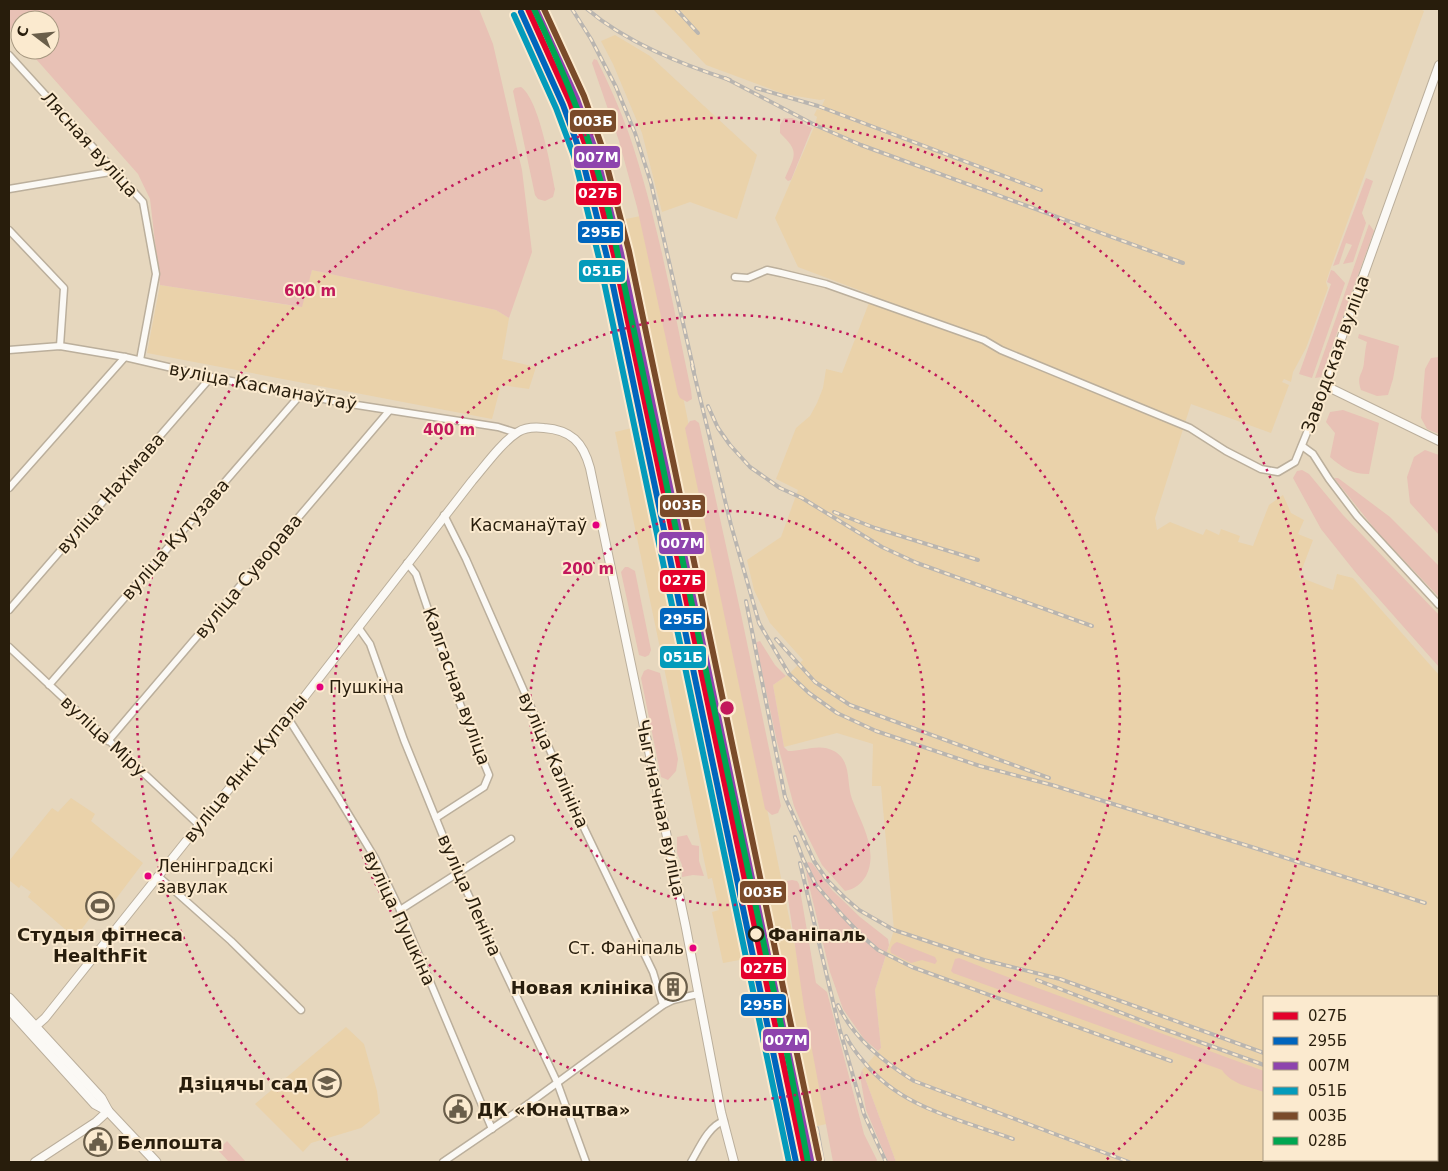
<svg xmlns="http://www.w3.org/2000/svg" width="1448" height="1171" viewBox="0 0 1448 1171" font-family="'DejaVu Sans',sans-serif">
  <style>
    .built { fill: #ead2aa; fill-rule: evenodd }
    .green { fill: #e8c1b5 }
    .lines { fill: none; stroke-linecap: round; stroke-linejoin: round }
    .minor-casing { stroke: #bbaf9c; stroke-width: 9 }
    .tertiary-casing { stroke: #bbaf9c; stroke-width: 10 }
    .secondary-casing { stroke: #bbaf9c; stroke-width: 11 }
    .minor { stroke: #fbf9f5; stroke-width: 6 }
    .tertiary { stroke: #fbf9f5; stroke-width: 8 }
    .secondary { stroke: #fbf9f5; stroke-width: 9 }
    .rail-casing { stroke: #b9b5b0; stroke-width: 4 }
    .rail { stroke: #fbeacf; stroke-width: 2; stroke-dasharray: 5.5; stroke-linecap: butt }
    .rail-1-casing { stroke: #fbeacf; stroke-width: 10 }
    .rail-2-casing { stroke: #fbeacf; stroke-width: 10 }
    .rail-3-casing { stroke: #fbeacf; stroke-width: 10 }
    .rail-4-casing { stroke: #fbeacf; stroke-width: 10 }
    .rail-5-casing { stroke: #fbeacf; stroke-width: 10 }
    .rail-6-casing { stroke: #fbeacf; stroke-width: 10 }
    .rail-1 { stroke: #e4002b; stroke-width: 6 }
    .rail-2 { stroke: #0065bd; stroke-width: 6 }
    .rail-3 { stroke: #8e44ad; stroke-width: 6 }
    .rail-4 { stroke: #049bbb; stroke-width: 6 }
    .rail-5 { stroke: #7a4b2a; stroke-width: 6 }
    .rail-6 { stroke: #00a651; stroke-width: 6 }
    .ring { fill: none; stroke: #c2185b; stroke-width: 2.5; stroke-dasharray: 2.5 5 }
    .bus-dot { fill: #e5007d; stroke: #fbeacf; stroke-width: 2 }
    .stop-dot { fill: #fbeacf; stroke: #281d0c; stroke-width: 2.5 }
    .labels { text-anchor: middle; dominant-baseline: central; stroke-width: 4; stroke-linejoin: round; paint-order: stroke }
    .bus-label { font-size: 17px; fill: #281d0c; stroke: #fbeacf; text-anchor: end }
    .street-label { font-size: 18px; fill: #281d0c; stroke: #fbeacf }
    .poi-label { font-size: 18px; font-weight: bold; fill: #281d0c; stroke: #fbeacf; text-anchor: end }
    .stop-label { font-size: 18px; font-weight: bold; fill: #281d0c; stroke: #fbeacf; text-anchor: start }
    .centre { fill: #c2185b; stroke: #fbeacf; stroke-width: 2.5 }
    .ring-label { font-size: 15px; text-anchor: middle; font-weight: bold; fill: #c2185b; stroke: #fbeacf; stroke-width: 4; stroke-linejoin: round; paint-order: stroke }
    .line-badge { stroke: #fbeacf; stroke-width: 2 }
    .badge-label { font-size: 14px; text-anchor: middle; font-weight: bold; fill: #fff }
  </style>
  <rect width="100%" height="100%" fill="#e6d7be"/>
  <g class="built">
    <path d="M653,9H1420L1424,11L1331,267L1326,282L1328,288L1306,348L1293,372L1291,382L1284,379L1282,382L1289,385L1271,433L1191,404L1155,518L1157,530L1170,522L1203,535L1206,529L1219,535L1221,529L1240,536L1238,542L1253,546L1269,505L1283,495L1291,513L1304,520L1298,534L1313,540L1299,577L1333,590L1337,574L1353,578L1439,675V1162H896L862,1070L881,1048L875,990L894,930L881,786H872L873,744L837,733L784,747L773,685L789,674L803,660L770,623L754,590L747,560L781,537L798,490L776,479L796,428L810,416L817,403L823,388L826,369L842,373L872,295L798,267L775,218L815,125L817,117L814,115L817,109L820,110L825,99L820,100L784,94L706,65ZM1264,997H1437V1160H1264Z"/>
    <path d="M615,35L650,56L757,155L737,219L690,202L662,212L642,133L613,64L601,41Z"/>
    <path d="M646,215L831,1123L781,1134L745,959L723,963L712,912L719,910L712,878L708,879L615,432L636,427L595,225Z"/>
    <path d="M312,270L496,310L509,318L502,359L536,367L529,389L501,385L492,419L147,353L160,285L301,307Z"/>
    <path d="M71,798L95,814L91,821L143,863L103,916L96,910L75,938L28,897L31,892L21,885L19,888L9,880V861L52,808L58,812Z"/>
    <path d="M346,1027L364,1044L377,1091L380,1113L361,1128L311,1143L303,1152L255,1104Z"/>
  </g>
  <g class="green">
    <path d="M9,9H479L493,44L522,170L532,252L509,318L496,310L312,270L302,307L160,285L150,199L138,174L28,50H50V20H20V41L9,28Z"/>
    <path d="M594,59L597,60C609,84 620,109 629,134C657,217 673,305 691,390L692,399L687,402L680,398L678,394L637,207L619,141L592,63Z"/>
    <path d="M521,87C539,99 551,168 555,189L553,197L545,201L538,199L535,195L513,91L515,88Z"/>
    <path d="M784,118H792L812,128L791,180L788,181L785,178C795,155 800,152 780,133V125Z"/>
    <path d="M1366,178L1373,181L1362,213L1366,223L1353,262L1343,264L1352,245L1346,243L1339,264L1333,266Z"/>
    <path d="M1369,224L1374,231L1321,377L1315,378Z"/>
    <path d="M1331,270L1334,271L1345,283L1312,378L1299,374L1331,284L1327,282Z"/>
    <path d="M1359,334L1399,346L1393,379L1388,395L1377,396L1361,390C1356,374 1363,376 1364,362C1365,355 1365,350 1367,342L1358,338Z"/>
    <path d="M1439,357V434L1427,429L1421,418L1425,369L1431,358Z"/>
    <path d="M1343,410L1379,423L1369,474C1351,474 1343,468 1330,457L1335,433L1326,422L1330,412Z"/>
    <path d="M695,420L699,423L741,614L781,806L778,813L772,815L765,809L685,428L690,421Z"/>
    <path d="M1425,450L1439,455V535L1410,503L1407,477L1414,457Z"/>
    <path d="M1302,470L1309,474L1343,515L1439,615V667L1356,573L1321,529L1293,478L1297,471Z"/>
    <path d="M1334,478H1338L1390,517L1439,566V597L1378,533Z"/>
    <path d="M625,567H628L635,571L651,650L649,655L645,657L639,655L621,572Z"/>
    <path d="M760,641L775,665L786,676L773,685L784,747L788,751C803,751 820,743 834,751C852,761 846,782 852,799C861,823 879,851 866,876C861,884 855,889 845,891L822,865L802,825L794,806L777,742L756,644L757,642Z"/>
    <path d="M648,669L660,673L678,759L676,771L668,780L661,777L641,678L644,671Z"/>
    <path d="M687,835L692,845L699,846V861L704,876L693,875L682,877V865L677,853V837Z"/>
    <path d="M808,862L812,863L832,890L860,917L888,939L889,945L875,990L881,1048L878,1051L864,1039L843,1009L830,972L807,877L806,865Z"/>
    <path d="M792,880L797,881L799,884L816,983L827,992L864,1134L877,1160L876,1162H833L804,1007L786,885L787,881Z"/>
    <path d="M735,886L742,888L749,919L747,921L733,922L728,894Z"/>
    <path d="M897,942L935,957L937,961L935,964L922,960L911,963L891,953C889,948 893,944 897,942Z"/>
    <path d="M959,958L997,973L1264,1071V1092C1250,1087 1231,1084 1222,1070L953,973L951,971L955,959Z"/>
    <path d="M862,1070L896,1162H888L866,1110L860,1076Z"/>
    <path d="M227,1141L246,1162H229L218,1150Z"/>
  </g>
  <g class="lines">
    <defs>
      <g id="minor">
        <path d="M9,55L143,202L156,274L140,360"/>
        <path d="M9,189L116,171"/>
        <path d="M9,230L64,288L60,346"/>
        <path d="M735,277L748,278L767,270L781,273L826,284L984,340L1001,350L1190,428L1226,451L1261,469L1278,472L1295,462L1326,386"/>
        <path d="M9,350L60,346L125,357L211,377L344,403L498,427L517,433"/>
        <path d="M1302,446L1313,454L1329,479L1357,516L1439,605"/>
        <path d="M9,488L125,357"/>
        <path d="M444,515L466,559L585,830L653,972L663,1005"/>
        <path d="M407,563L416,574L460,704L489,775L484,787L436,818"/>
        <path d="M9,610L211,377"/>
        <path d="M358,627L370,644L404,740L458,873L557,1082L586,1162"/>
        <path d="M9,647L199,825"/>
        <path d="M49,685L301,394"/>
        <path d="M288,718L338,797L375,858L400,910L492,1129"/>
        <path d="M108,741L389,411"/>
        <path d="M158,876L231,941L301,1010"/>
        <path d="M400,910L511,839"/>
        <path d="M443,1162L531,1102L663,1005L673,1000L698,994"/>
        <path d="M691,1162C699,1149 708,1126 724,1121"/>
      </g>
      <g id="tertiary">
        <path d="M1439,65L1346,324L1326,386L1439,441"/>
        <path d="M36,1026L45,1018L199,825L288,718L472,481C485,466 501,443 518,432C526,427 535,427 544,428C571,430 583,442 590,468L686,928L721,1112L734,1162"/>
        <path d="M35,1162L96,1122L108,1111"/>
      </g>
      <g id="secondary">
        <path d="M9,998L101,1098L108,1111L156,1162"/>
        <path d="M9,1009L95,1104L108,1111"/>
      </g>
    </defs>
    <use href="#minor" class="minor-casing"/>
    <use href="#tertiary" class="tertiary-casing"/>
    <use href="#secondary" class="secondary-casing"/>
    <use href="#minor" class="minor"/>
    <use href="#tertiary" class="tertiary"/>
    <use href="#secondary" class="secondary"/>
    <defs>
      <g id="rail">
        <path d="M572,9L591,39L616,87L635,133L651,183L694,371"/>
        <path d="M587,9C627,43 681,64 730,80"/>
        <path d="M676,9L698,33"/>
        <path d="M725,78L815,125L861,145L1183,263"/>
        <path d="M756,88L818,106L1041,190"/>
        <path d="M692,365L731,525L759,623L789,674L809,693L837,713L876,731L980,766L1052,785L1258,849L1425,903"/>
        <path d="M708,406L718,428L730,445L750,467L780,488L802,498L882,547L917,563L1092,626"/>
        <path d="M834,512L875,528L978,560"/>
        <path d="M746,601L785,797L814,861L827,880L845,898L859,910L894,930L984,960L1060,979L1264,1053"/>
        <path d="M776,639L815,682L850,705L1049,778"/>
        <path d="M795,837L803,859L816,885L842,915L863,937L878,950L912,967L1171,1061"/>
        <path d="M800,863L839,1027L864,1114L886,1162"/>
        <path d="M1037,980L1158,1027L1264,1065"/>
        <path d="M838,1005C853,1038 884,1062 914,1081L1129,1162"/>
        <path d="M846,1036C850,1045 857,1054 864,1062C901,1108 959,1119 1013,1139"/>
        <path d="M1437,1116L1439,1117"/>
        <path d="M1437,1126L1439,1127"/>
        <path d="M817,1128L823,1162"/>
      </g>
    </defs>
    <use href="#rail" class="rail-casing"/>
    <use href="#rail" class="rail"/>
    <defs>
      <path id="rail-1" d="M528,9L570,102L588,152L614,255L804,1162"/>
      <path id="rail-2" d="M521,12L563,105L581,154L607,257L796,1162"/>
      <path id="rail-3" d="M536,9L577,99L595,149L621,253L811,1160"/>
      <path id="rail-4" d="M514,15L556,108L574,156L599,258L789,1162"/>
      <path id="rail-5" d="M544,9L584,96L602,147L629,251L819,1159"/>
      <path id="rail-6" d="M534,9C567,78 591,139 609,213L789,1063L808,1162"/>
    </defs>
    <use href="#rail-1" class="rail-1-casing"/>
    <use href="#rail-2" class="rail-2-casing"/>
    <use href="#rail-3" class="rail-3-casing"/>
    <use href="#rail-4" class="rail-4-casing"/>
    <use href="#rail-5" class="rail-5-casing"/>
    <use href="#rail-6" class="rail-6-casing"/>
    <use href="#rail-1" class="rail-1"/>
    <use href="#rail-2" class="rail-2"/>
    <use href="#rail-3" class="rail-3"/>
    <use href="#rail-4" class="rail-4"/>
    <use href="#rail-5" class="rail-5"/>
    <use href="#rail-6" class="rail-6"/>
  </g>
  <g class="ring">
    <circle cx="727" cy="708" r="197"/>
    <circle cx="727" cy="708" r="393"/>
    <path d="M348 1160A590 590 0 1 1 1106 1160"/>
  </g>
  <defs>
    <symbol id="stadium-ring" viewBox="-11 -11 22 22"><circle r="9.5" fill="#fbeacf" stroke="#6a5e4a" stroke-width="1.5"/><path d="M0-5a6.5 5 0 1 0 0 10a6.5 5 0 1 0 0-10ZM-3.5-1.8h7v3.6h-7Z" fill="#6a5e4a"/></symbol>
    <symbol id="building-ring" viewBox="-11 -11 22 22"><circle r="9.5" fill="#fbeacf" stroke="#6a5e4a" stroke-width="1.5"/><path d="M-4-6H4V6H1V3H-1V6H-4ZM-2.5-4.3h1.7v1.8h-1.7ZM.8-4.3h1.7v1.8H.8ZM-2.5-1h1.7V.8h-1.7ZM.8-1h1.7V.8H.8Z" fill="#6a5e4a"/></symbol>
    <symbol id="school-ring" viewBox="-11 -11 22 22"><circle r="9.5" fill="#fbeacf" stroke="#6a5e4a" stroke-width="1.5"/><path d="M0-5L7-2L0 1L-7-2ZM-4 1L0 2.5L4 1V4Q0 6-4 4Z" fill="#6a5e4a"/></symbol>
    <symbol id="civic-ring" viewBox="-11 -11 22 22"><circle r="9.5" fill="#fbeacf" stroke="#6a5e4a" stroke-width="1.5"/><path d="M-.6-6.5H3V-4.5H.6V-3L4-1V1h2V6H-6V1h2V-1L-.6-3ZM-1.2 2.5V6h2.4V2.5Z" fill="#6a5e4a"/></symbol>
  </defs>
  <g fill-rule="evenodd">
    <use href="#stadium-ring" x="84" y="890" width="32" height="32"/>
    <use href="#building-ring" x="657" y="971" width="32" height="32"/>
    <use href="#school-ring" x="311" y="1067" width="32" height="32"/>
    <use href="#civic-ring" x="442" y="1093" width="32" height="32"/>
    <use href="#civic-ring" x="82" y="1126" width="32" height="32"/>
  </g>
  <g class="bus-dot">
    <circle cx="596" cy="525" r="4.5"/>
    <circle cx="320" cy="687" r="4.5"/>
    <circle cx="148" cy="876" r="4.5"/>
    <circle cx="693" cy="948" r="4.5"/>
  </g>
  <circle class="stop-dot" cx="756" cy="934" r="7"/>
  <g class="labels">
    <g class="bus-label">
      <text x="587" y="525">Касманаўтаў</text>
      <text x="329" y="687" text-anchor="start">Пушкіна</text>
      <text x="157" y="866" text-anchor="start">Ленінградскі<tspan x="157" dy="21">завулак</tspan></text>
      <text x="684" y="948">Ст. Фаніпаль</text>
    </g>
    <g class="street-label">
      <text transform="translate(90 144) rotate(48)">Лясная вуліца</text>
      <text transform="translate(1335 354) rotate(-70)">Заводская вуліца</text>
      <text transform="translate(263 386) rotate(11)">вуліца Касманаўтаў</text>
      <text transform="translate(110 493) rotate(-49)">вуліца Нахімава</text>
      <text transform="translate(175 539) rotate(-49)">вуліца Кутузава</text>
      <text transform="translate(248 576) rotate(-50)">вуліца Суворава</text>
      <text transform="translate(457 686) rotate(70)">Калгасная вуліца</text>
      <text transform="translate(104 736) rotate(43)">вуліца Міру</text>
      <text transform="translate(554 760) rotate(66)">вуліца Калініна</text>
      <text transform="translate(245 768) rotate(-51)">вуліца Янкі Купалы</text>
      <text transform="translate(661 808) rotate(78)">Чыгуначная вуліца</text>
      <text transform="translate(470 895) rotate(66)">вуліца Леніна</text>
      <text transform="translate(400 918) rotate(65)">вуліца Пушкіна</text>
    </g>
    <g class="poi-label">
      <text x="100" y="934" text-anchor="middle">Студыя фітнеса<tspan x="100" dy="21">HealthFit</tspan></text>
      <text x="654" y="987">Новая клініка</text>
      <text x="308" y="1083">Дзіцячы сад</text>
      <text x="477" y="1109" text-anchor="start">ДК «Юнацтва»</text>
      <text x="117" y="1142" text-anchor="start">Белпошта</text>
    </g>
    <g class="stop-label">
      <text x="768" y="934">Фаніпаль</text>
    </g>
  </g>
  <circle cx="727" cy="708" r="8" class="centre"/>
  <g class="ring-label">
    <text x="310" y="296">600 m</text>
    <text x="449" y="435">400 m</text>
    <text x="588" y="574">200 m</text>
  </g>
  <g class="line-badge">
    <rect x="569" y="109" width="48" height="24" rx="5" fill="#7a4b2a"/>
    <rect x="573" y="145" width="48" height="24" rx="5" fill="#8e44ad"/>
    <rect x="575" y="182" width="47" height="24" rx="5" fill="#e4002b"/>
    <rect x="577" y="220" width="47" height="24" rx="5" fill="#0065bd"/>
    <rect x="578" y="259" width="48" height="24" rx="5" fill="#049bbb"/>
    <rect x="659" y="494" width="47" height="24" rx="5" fill="#7a4b2a"/>
    <rect x="658" y="531" width="47" height="24" rx="5" fill="#8e44ad"/>
    <rect x="659" y="569" width="47" height="24" rx="5" fill="#e4002b"/>
    <rect x="659" y="607" width="47" height="24" rx="5" fill="#0065bd"/>
    <rect x="659" y="645" width="48" height="24" rx="5" fill="#049bbb"/>
    <rect x="739" y="880" width="48" height="24" rx="5" fill="#7a4b2a"/>
    <rect x="740" y="956" width="47" height="24" rx="5" fill="#e4002b"/>
    <rect x="740" y="993" width="47" height="24" rx="5" fill="#0065bd"/>
    <rect x="762" y="1028" width="48" height="24" rx="5" fill="#8e44ad"/>
  </g>
  <g class="badge-label">
    <text x="593" y="126">003Б</text>
    <text x="597" y="162">007М</text>
    <text x="598" y="198">027Б</text>
    <text x="601" y="237">295Б</text>
    <text x="602" y="276">051Б</text>
    <text x="682" y="510">003Б</text>
    <text x="682" y="548">007М</text>
    <text x="682" y="585">027Б</text>
    <text x="683" y="624">295Б</text>
    <text x="683" y="662">051Б</text>
    <text x="763" y="897">003Б</text>
    <text x="763" y="973">027Б</text>
    <text x="763" y="1010">295Б</text>
    <text x="786" y="1045">007М</text>
  </g>
  <rect width="1448" height="1171" fill="none" stroke="#281d0c" stroke-width="20"/>
  <rect x="1263" y="996" width="175" height="165" fill="#fbeacf" stroke="#a79881"/>
  <rect x="1273" y="1012" width="25" height="8" fill="#e4002b" stroke="#a79881"/>
  <text x="1308" y="1021" font-size="15" fill="#281d0c">027Б</text>
  <rect x="1273" y="1037" width="25" height="8" fill="#0065bd" stroke="#a79881"/>
  <text x="1308" y="1046" font-size="15" fill="#281d0c">295Б</text>
  <rect x="1273" y="1062" width="25" height="8" fill="#8e44ad" stroke="#a79881"/>
  <text x="1308" y="1071" font-size="15" fill="#281d0c">007М</text>
  <rect x="1273" y="1087" width="25" height="8" fill="#049bbb" stroke="#a79881"/>
  <text x="1308" y="1096" font-size="15" fill="#281d0c">051Б</text>
  <rect x="1273" y="1112" width="25" height="8" fill="#7a4b2a" stroke="#a79881"/>
  <text x="1308" y="1121" font-size="15" fill="#281d0c">003Б</text>
  <rect x="1273" y="1137" width="25" height="8" fill="#00a651" stroke="#a79881"/>
  <text x="1308" y="1146" font-size="15" fill="#281d0c">028Б</text>
  <g transform="translate(35 35) rotate(286)"><circle r="24" fill="#fbeacf" stroke="#a79881"/>
  <path d="M0-4L9 19L0 12L-9 19Z" fill="#6a5e4a"/>
  <text y="-8" font-size="14" font-weight="bold" text-anchor="middle" fill="#281d0c">С</text>
  </g>
</svg>
